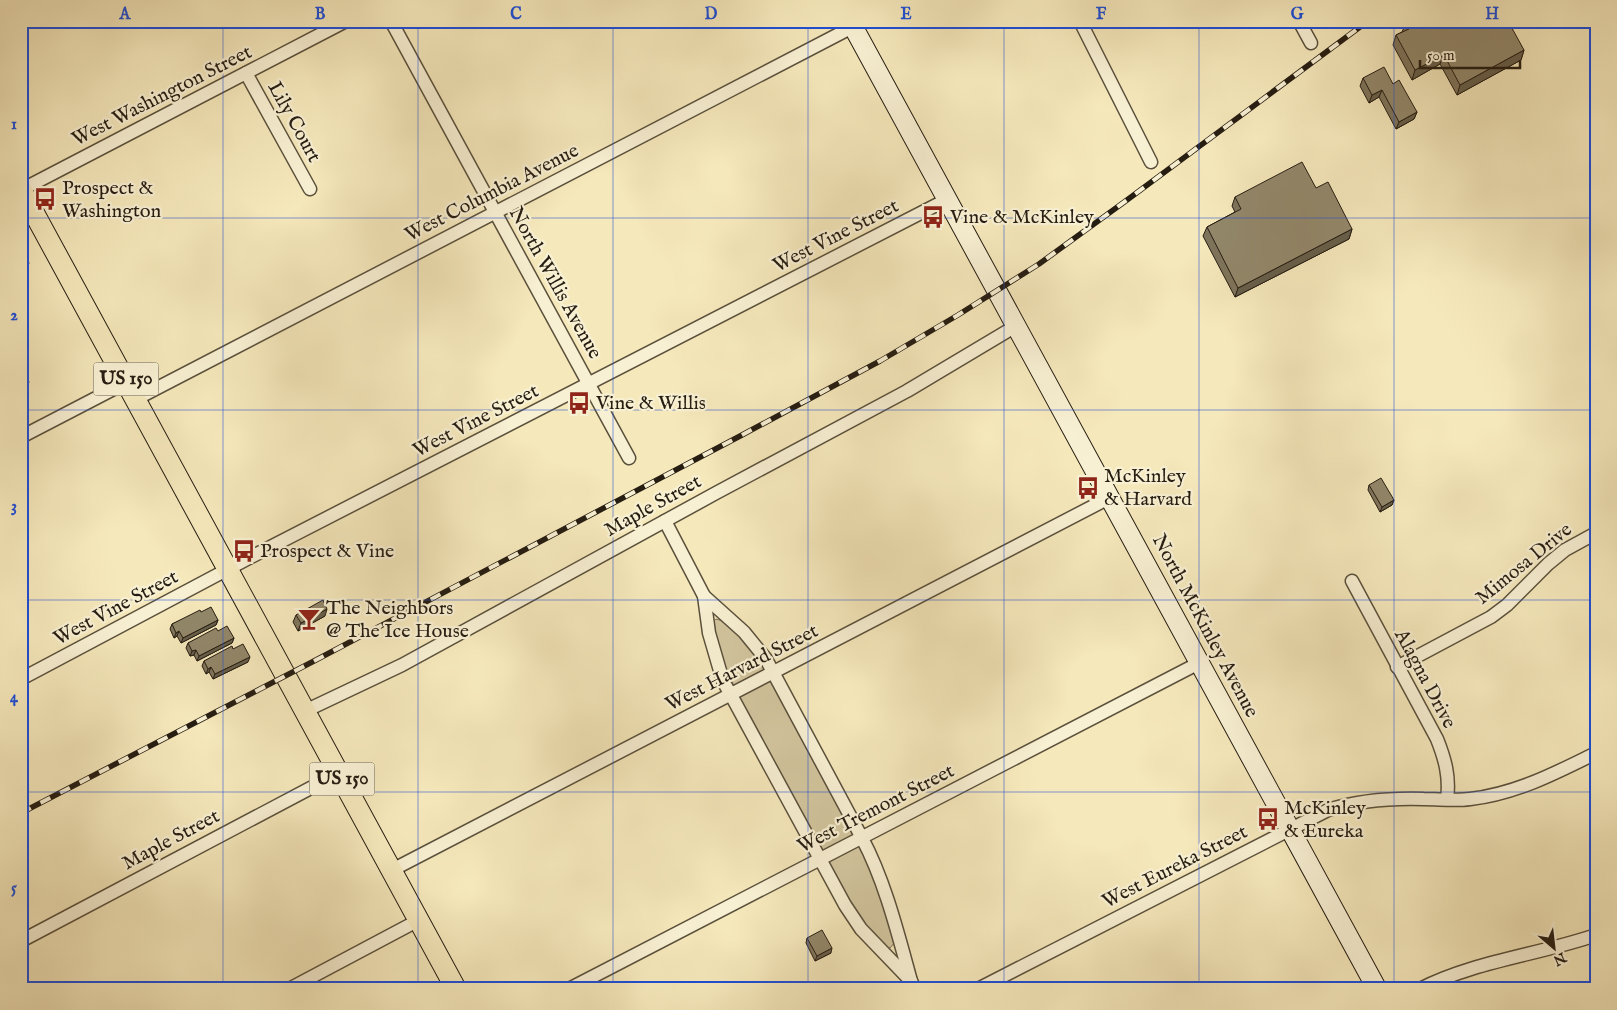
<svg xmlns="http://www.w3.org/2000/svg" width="1617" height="1010" viewBox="0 0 1617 1010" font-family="'IM FELL English',serif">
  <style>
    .green { fill: #d2c59e; stroke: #7c7158 }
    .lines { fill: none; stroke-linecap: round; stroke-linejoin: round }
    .street-casing { stroke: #5a503c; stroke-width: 15 }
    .secondary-casing { stroke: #261d12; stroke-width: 21 }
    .primary-casing { stroke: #261d12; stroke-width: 22 }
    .street { stroke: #f8f0d3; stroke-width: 12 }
    .secondary { stroke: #f8f0d3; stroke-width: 19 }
    .primary { stroke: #f5e8bb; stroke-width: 20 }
    .rail-casing { stroke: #261d12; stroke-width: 5.5 }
    .rail { stroke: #f8f0d3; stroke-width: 4; stroke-dasharray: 11; stroke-linecap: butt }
    .wall { fill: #7e745b; stroke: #261d12 }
    .shaded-wall { fill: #665e4a; stroke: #261d12 }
    .building { fill: #92876a; stroke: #261d12 }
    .grid { fill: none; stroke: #1d4ed8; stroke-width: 1; stroke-opacity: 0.55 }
    .labels { text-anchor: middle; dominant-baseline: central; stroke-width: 4.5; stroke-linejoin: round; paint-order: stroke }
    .shield { fill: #f8f0d3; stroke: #655c4c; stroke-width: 1 }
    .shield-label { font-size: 19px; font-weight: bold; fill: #261d12 }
    .street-label { font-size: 20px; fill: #261d12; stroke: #f8f0d3 }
    .poi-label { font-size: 20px; fill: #261d12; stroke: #f8f0d3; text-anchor: start }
    .neatline { fill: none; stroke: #1d4ed8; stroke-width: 2 }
    .grid-label { font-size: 16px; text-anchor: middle; font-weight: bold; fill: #1d4ed8 }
  </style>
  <rect width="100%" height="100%" fill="#f5e8bb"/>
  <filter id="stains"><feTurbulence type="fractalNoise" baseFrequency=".004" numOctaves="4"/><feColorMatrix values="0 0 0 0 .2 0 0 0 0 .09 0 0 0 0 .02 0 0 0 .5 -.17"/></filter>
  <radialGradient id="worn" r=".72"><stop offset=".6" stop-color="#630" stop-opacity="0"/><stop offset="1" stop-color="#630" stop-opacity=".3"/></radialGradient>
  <path class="green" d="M716,619C727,621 738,634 745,642C767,667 786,708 802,738C825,780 851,822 870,866C880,891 887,917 895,942L890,948H886L866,927L849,900L746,713L720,655L713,622Z"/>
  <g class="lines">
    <defs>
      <g id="street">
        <path d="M391,21L629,458"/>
        <path d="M1080,21L1151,162"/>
        <path d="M1299,21L1311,43"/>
        <path d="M246,73L310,189"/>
        <path d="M21,190L346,21"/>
        <path d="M136,399L864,21"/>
        <path d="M21,437L127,382"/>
        <path d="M665,521L704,596L709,633L723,681L731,695L845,905L861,929L911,981L915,989"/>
        <path d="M1352,581L1437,739C1445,759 1450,777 1447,799"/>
        <path d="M704,596L744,632L766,659L862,838C885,881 898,934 911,981"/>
        <path d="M1397,667L1491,617L1507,605L1548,564L1565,550L1596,533"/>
        <path d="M21,679L249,558L948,199"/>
        <path d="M305,711L402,665L716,493L907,391L1016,326"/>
        <path d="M392,870L1109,498"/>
        <path d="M21,941L339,773"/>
        <path d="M289,989L419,920"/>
        <path d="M569,989L1199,663"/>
        <path d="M978,989L1328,810C1360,800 1391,798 1424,799C1439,799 1455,801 1470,799C1515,794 1556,773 1596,753"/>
        <path d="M1420,989C1475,961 1538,955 1596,935"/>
      </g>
      <path id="secondary" d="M850,21L1377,989"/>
      <path id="primary" d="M21,189L456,989"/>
    </defs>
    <use href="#street" class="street-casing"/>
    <use href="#secondary" class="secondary-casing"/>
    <use href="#primary" class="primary-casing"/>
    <use href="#street" class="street"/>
    <use href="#secondary" class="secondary"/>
    <use href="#primary" class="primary"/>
    <defs>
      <path id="rail" d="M21,813L314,661L742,435L880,361L958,315L1039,264L1127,200L1368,21"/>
    </defs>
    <use href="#rail" class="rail-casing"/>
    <use href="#rail" class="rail"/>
  </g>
  <g class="wall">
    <path d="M1406,23L1524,50L1521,60L1457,95L1440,64L1412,80L1393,45L1396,35L1402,32Z"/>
    <path d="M1596,30V46L1593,39Z"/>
    <path d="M1363,78L1393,84L1417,112L1414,119L1396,129L1379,97L1369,103L1360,86Z"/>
    <path d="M1316,188L1352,229L1349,239L1235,297L1203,236L1207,227L1235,212L1232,206L1235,197Z"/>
    <path d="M1369,485L1394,500L1392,505L1380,512L1368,490Z"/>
    <path d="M201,612L218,620L216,625L181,643L177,636L174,638L170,629L172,624Z"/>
    <path d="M296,615L325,616L298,631L293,622Z"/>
    <path d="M218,631L234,638L232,643L197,661L194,655L190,656L186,648L188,643Z"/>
    <path d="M233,649L248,662L213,679L209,672L206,674L202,666L204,661Z"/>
    <path d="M807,938L831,953L815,961L806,943Z"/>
  </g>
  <g class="shaded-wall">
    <path d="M1524,50L1521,60L1457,95L1460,85Z"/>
    <path d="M1444,55L1440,64L1412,80L1415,70Z"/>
    <path d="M1382,90L1379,97L1369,103L1372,95Z"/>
    <path d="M1417,112L1414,119L1396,129L1399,122Z"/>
    <path d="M1352,229L1349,239L1235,297L1238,288Z"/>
    <path d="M29,263L25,272L23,266Z"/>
    <path d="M26,272L22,281L21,282V274Z"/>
    <path d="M29,382L27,387L21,390V386Z"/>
    <path d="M1394,500L1392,505L1380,512L1382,507Z"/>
    <path d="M327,609L325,616L298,631L301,623Z"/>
    <path d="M218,620L216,625L181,643L183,638Z"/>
    <path d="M179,631L177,636L174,638L176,633Z"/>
    <path d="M234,638L232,643L197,661L199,656Z"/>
    <path d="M196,650L194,655L190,656L192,651Z"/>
    <path d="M250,657L248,662L213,679L215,674Z"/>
    <path d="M211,667L209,672L206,674L208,669Z"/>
    <path d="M832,948L831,953L815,961L817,956Z"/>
  </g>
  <g class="building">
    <path d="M1408,21H1508L1524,50L1460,85L1444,55L1415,70L1396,35L1409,29L1406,23Z"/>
    <path d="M1384,67L1393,84L1399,80L1417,112L1399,122L1382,90L1372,95L1363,78Z"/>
    <path d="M1302,162L1316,188L1328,182L1352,229L1238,288L1207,227L1241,209L1235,197Z"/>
    <path d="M21,249L29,263L23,266L26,272L21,274Z"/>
    <path d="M21,367L29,382L21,386Z"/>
    <path d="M1381,478L1394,500L1382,507L1369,485Z"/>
    <path d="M323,600L327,609L301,623L296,615Z"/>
    <path d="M211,607L218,620L183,638L179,631L176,633L172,624L200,610L201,612Z"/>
    <path d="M227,626L234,638L199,656L196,650L192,651L188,643L216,628L218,631Z"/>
    <path d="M243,644L250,657L215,674L211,667L208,669L204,661L232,646L233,649Z"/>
    <path d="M822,930L832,948L817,956L807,938Z"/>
  </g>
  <path class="grid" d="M223,21V989M418,21V989M613,21V989M808,21V989M1004,21V989M1199,21V989M1394,21V989M21,218H1596M21,410H1596M21,600H1596M21,792H1596"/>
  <defs>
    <symbol id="bus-bare" viewBox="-9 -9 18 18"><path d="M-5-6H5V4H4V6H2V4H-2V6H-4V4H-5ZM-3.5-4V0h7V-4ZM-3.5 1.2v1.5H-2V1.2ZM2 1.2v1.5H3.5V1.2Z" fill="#8f2418" stroke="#f8f0d3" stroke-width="2.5" paint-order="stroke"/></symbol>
    <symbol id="bar-bare" viewBox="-9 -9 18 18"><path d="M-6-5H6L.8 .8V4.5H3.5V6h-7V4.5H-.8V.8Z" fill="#8f2418" stroke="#f8f0d3" stroke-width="2.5" paint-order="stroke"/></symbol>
  </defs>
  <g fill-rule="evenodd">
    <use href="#bus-bare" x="29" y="183" width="32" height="32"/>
    <use href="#bus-bare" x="917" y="201" width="32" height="32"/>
    <use href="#bus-bare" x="563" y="387" width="32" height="32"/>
    <use href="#bus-bare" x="1072" y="472" width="32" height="32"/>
    <use href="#bus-bare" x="228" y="535" width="32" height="32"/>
    <use href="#bar-bare" x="293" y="603" width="32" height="32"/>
    <use href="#bus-bare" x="1252" y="803" width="32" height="32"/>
  </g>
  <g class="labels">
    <g class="shield">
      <rect x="93.5" y="362.5" width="65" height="33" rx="4"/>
      <rect x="309.5" y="762.5" width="65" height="33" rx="4"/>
    </g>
    <g class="shield-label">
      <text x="126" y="379">US 150</text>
      <text x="342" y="779">US 150</text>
    </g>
    <g class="street-label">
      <text transform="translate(162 96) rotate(-27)">West Washington Street</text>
      <text transform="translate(294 122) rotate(61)">Lily Court</text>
      <text transform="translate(492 193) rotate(-27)">West Columbia Avenue</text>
      <text transform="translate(836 236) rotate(-27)">West Vine Street</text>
      <text transform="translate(555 283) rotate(61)">North Willis Avenue</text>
      <text transform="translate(476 421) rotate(-27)">West Vine Street</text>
      <text transform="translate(653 506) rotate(-29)">Maple Street</text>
      <text transform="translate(1524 564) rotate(-39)">Mimosa Drive</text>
      <text transform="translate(116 608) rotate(-28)">West Vine Street</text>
      <text transform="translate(1205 626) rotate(62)">North McKinley Avenue</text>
      <text transform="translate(742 668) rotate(-27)">West Harvard Street</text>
      <text transform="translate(1425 679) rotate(62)">Alagna Drive</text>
      <text transform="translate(876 809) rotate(-27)">West Tremont Street</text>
      <text transform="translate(171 840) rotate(-28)">Maple Street</text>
      <text transform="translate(1175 867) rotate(-27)">West Eureka Street</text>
    </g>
    <g class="poi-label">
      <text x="62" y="188">Prospect &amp;<tspan x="62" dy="23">Washington</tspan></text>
      <text x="950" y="217">Vine &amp; McKinley</text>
      <text x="596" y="403">Vine &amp; Willis</text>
      <text x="1104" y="476">McKinley<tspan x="1104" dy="23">&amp; Harvard</tspan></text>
      <text x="260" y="551">Prospect &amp; Vine</text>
      <text x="326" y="608">The Neighbors<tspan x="326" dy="23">@ The Ice House</tspan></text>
      <text x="1284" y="808">McKinley<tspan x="1284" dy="23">&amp; Eureka</tspan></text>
    </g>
  </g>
  <rect width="1617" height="1010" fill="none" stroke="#f5e8bb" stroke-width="55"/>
  <g transform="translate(1554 948) rotate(152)" stroke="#f8f0d3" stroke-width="4" paint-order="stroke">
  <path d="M0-4L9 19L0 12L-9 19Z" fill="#261d12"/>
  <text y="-8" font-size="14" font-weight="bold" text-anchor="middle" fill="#261d12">N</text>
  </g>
  <path d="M1420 60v8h100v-8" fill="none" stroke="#261d12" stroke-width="2.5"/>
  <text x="1427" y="60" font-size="15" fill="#261d12" stroke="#f8f0d3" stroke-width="4" paint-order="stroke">50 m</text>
  <rect x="28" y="28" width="1562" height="954" class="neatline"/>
  <g class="grid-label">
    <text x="125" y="19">A</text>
    <text x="320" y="19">B</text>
    <text x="516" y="19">C</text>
    <text x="711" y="19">D</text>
    <text x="906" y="19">E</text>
    <text x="1101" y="19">F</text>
    <text x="1297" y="19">G</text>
    <text x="1492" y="19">H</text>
    <text x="14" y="129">1</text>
    <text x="14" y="320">2</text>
    <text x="14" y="511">3</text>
    <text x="14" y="702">4</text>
    <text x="14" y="893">5</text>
  </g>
  <rect width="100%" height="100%" filter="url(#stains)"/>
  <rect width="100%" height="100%" fill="url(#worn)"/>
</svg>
